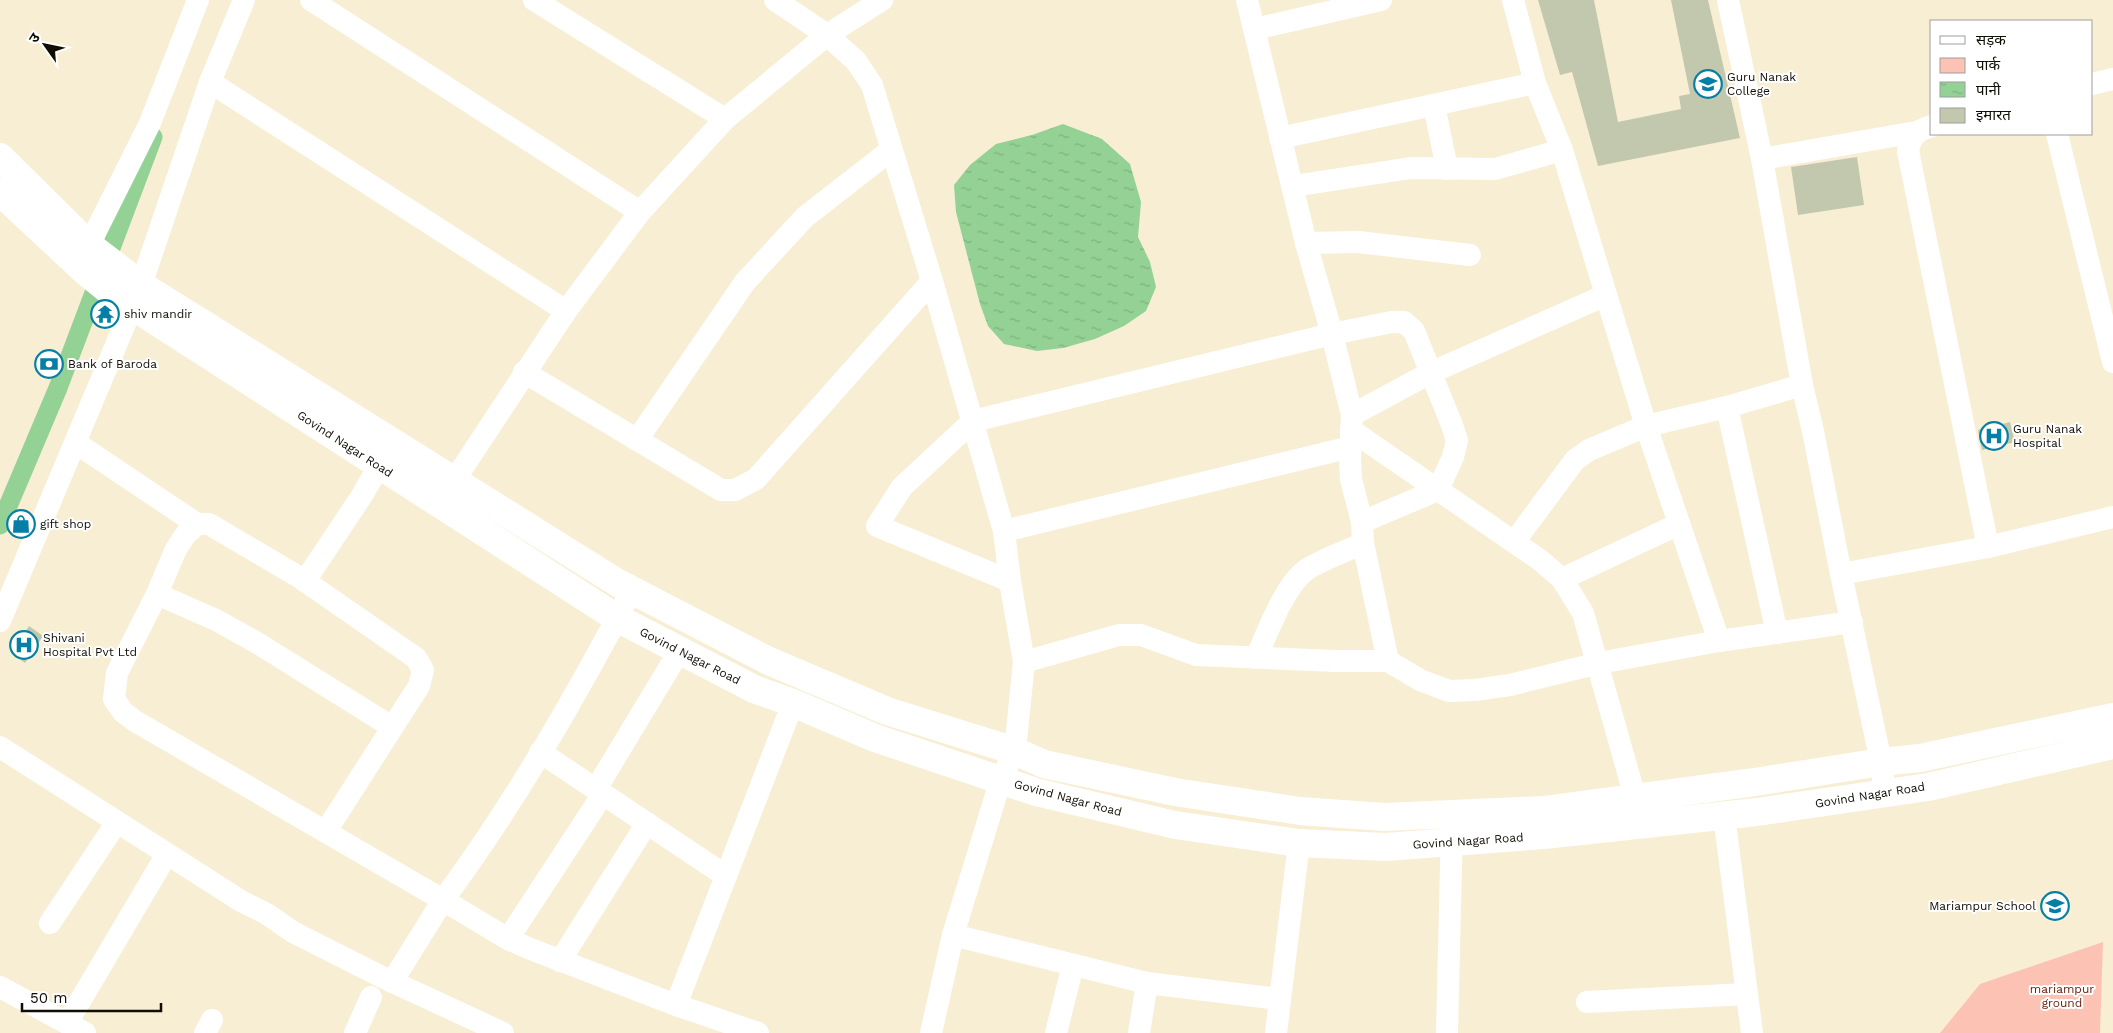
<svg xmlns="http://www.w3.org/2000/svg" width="2113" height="1033" viewBox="0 0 2113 1033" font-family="'Work Sans','Noto Sans Devanagari',sans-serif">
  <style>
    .park { fill: #fcc3b5 }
    .water { fill: url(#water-ripples) }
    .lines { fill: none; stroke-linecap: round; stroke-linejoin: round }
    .canal { stroke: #93d194; stroke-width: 19 }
    .building { fill: #c2c8ae }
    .minor { stroke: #fff; stroke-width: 22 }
    .secondary { stroke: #fff; stroke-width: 28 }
    .labels { text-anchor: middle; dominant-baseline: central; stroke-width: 4; stroke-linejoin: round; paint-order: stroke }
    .poi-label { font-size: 12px; fill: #100d05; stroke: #fff; text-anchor: start }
    .street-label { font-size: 12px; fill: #100d05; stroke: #fff }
    .park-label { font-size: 12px; fill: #651b0c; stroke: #fff }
  </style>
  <defs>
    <pattern id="water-ripples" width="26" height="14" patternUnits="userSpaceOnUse" patternTransform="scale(1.25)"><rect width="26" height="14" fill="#93d194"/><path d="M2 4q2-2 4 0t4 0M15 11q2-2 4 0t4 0" fill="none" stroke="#7eb27e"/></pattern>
  </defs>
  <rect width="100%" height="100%" fill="#f8eed4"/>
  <path class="park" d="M2103,942L2100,1033H1940L1980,984Z"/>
  <path class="water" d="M1063,124L1102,139L1130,164L1141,202L1138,237L1150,262L1156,287L1146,311L1124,326L1095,339L1063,348L1037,351L1004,344L988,326L980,304L956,212L954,185L970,165L996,144L1032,135Z"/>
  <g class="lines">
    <path class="canal" d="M0,525L58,388L153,137"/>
  </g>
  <g class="building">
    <path d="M1538,0H1594L1618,122L1681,109L1679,96L1690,94L1671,0H1708L1740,138L1598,166L1572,72L1560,75Z"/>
    <path d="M1857,157L1864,205L1798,215L1791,167Z"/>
    <path d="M2010,422L2015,442L1982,450L1978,430Z"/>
    <path d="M29,626L43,636L25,663L11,653Z"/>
  </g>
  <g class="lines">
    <g class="minor">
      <path d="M311,0L640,212"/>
      <path d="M534,0L725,119"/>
      <path d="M775,0L827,35L856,61L872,85L932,281L1004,531L1010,581L1024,662L1015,751L1001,779L953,935L931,1033"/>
      <path d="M1247,0L1306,243L1332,334L1352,415L1350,459L1351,479L1362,522L1363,543L1388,661"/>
      <path d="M1513,0L1535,83L1562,150L1646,426L1719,641"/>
      <path d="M1728,0L1762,159L1802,385L1813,431L1841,574L1881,762L1885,793"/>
      <path d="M1255,29L1381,0"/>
      <path d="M210,82L566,311"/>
      <path d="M2092,84L2113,79"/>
      <path d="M1434,105L1447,169"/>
      <path d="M1932,126C1917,130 1911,136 1908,151L1988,547"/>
      <path d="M2057,134L2113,362"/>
      <path d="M1280,138L1535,83"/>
      <path d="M1762,159L1916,132"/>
      <path d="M1293,186L1411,168L1495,169L1562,150"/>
      <path d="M1306,243L1358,242L1470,255"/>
      <path d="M89,245L150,123L198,0"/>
      <path d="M141,285L210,82L244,0"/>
      <path d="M524,372L721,490H735L756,479L932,281"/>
      <path d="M1727,407L1777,633"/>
      <path d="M1352,415L1430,373L1606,295"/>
      <path d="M1351,430L1540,560L1562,579L1583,613L1635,797"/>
      <path d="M637,440L745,282L805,217L891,150"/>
      <path d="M76,443L197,524H209L299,577L416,658L423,670L419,686L326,831"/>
      <path d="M454,481L566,311L640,212L725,119L827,35L882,0"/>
      <path d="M197,524L186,534L176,549L157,594L117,673L114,699L123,712L135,721L443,900C515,803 576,696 632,590"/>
      <path d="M1004,531L1351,447"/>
      <path d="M1514,542L1575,460L1589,450L1646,426L1727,407L1802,385"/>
      <path d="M1841,574L1988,547L2113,517"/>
      <path d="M1562,579L1679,524"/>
      <path d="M305,581L361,497L379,466"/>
      <path d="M1010,581L877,526L902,487L973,421L1332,334L1392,322H1404L1414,331L1452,425L1457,441L1453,457L1438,490L1362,522"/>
      <path d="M157,594L216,620L259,644L392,727"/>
      <path d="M0,621L132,307"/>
      <path d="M1256,658C1267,634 1284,586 1306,570C1323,559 1345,552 1363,543"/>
      <path d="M1024,662L1119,635H1141L1196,655L1335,661H1388L1420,680L1449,691L1475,690L1510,685L1599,663L1719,641L1852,622"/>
      <path d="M0,747L241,901L267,914L293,932L380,976L503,1033"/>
      <path d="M540,752L726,876"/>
      <path d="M596,789L680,650"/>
      <path d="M1724,815L1752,1033"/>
      <path d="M50,923L117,822"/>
      <path d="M953,935L1147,983L1279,999"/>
      <path d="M508,939L603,794"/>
      <path d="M560,961L647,823"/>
      <path d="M392,982L443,900L508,939L528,948L676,1005L758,1033"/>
      <path d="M0,987L85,1033"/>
      <path d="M1587,1002L1747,994"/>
      <path d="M676,1005L793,703"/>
      <path d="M67,1023L167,854"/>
      <path d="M205,1033L212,1020"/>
      <path d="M355,1033L371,997"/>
      <path d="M1056,1033L1073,965"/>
      <path d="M1139,1033L1147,983"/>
      <path d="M1276,1033L1299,843"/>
      <path d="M1447,1033L1452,825"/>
    </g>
    <g class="secondary">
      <path d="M0,157L89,245L141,285L618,583L769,661L887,711L1015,751L1044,764L1175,792L1300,811L1384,817L1545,810L1755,782L1881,762L1920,758L2113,717"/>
      <path d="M0,192L86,272L112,293L617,618L754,689L793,703L875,738L1036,792L1175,825L1299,843L1386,847L1544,835L1757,812L1928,787L2113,745"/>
    </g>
  </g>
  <defs>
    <symbol id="university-ring" viewBox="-11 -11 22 22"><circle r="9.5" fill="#fff" stroke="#047fa5" stroke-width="1.5"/><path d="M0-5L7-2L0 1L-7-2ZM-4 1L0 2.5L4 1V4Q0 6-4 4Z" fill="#047fa5"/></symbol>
    <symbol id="temple-ring" viewBox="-11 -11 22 22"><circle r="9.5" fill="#fff" stroke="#047fa5" stroke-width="1.5"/><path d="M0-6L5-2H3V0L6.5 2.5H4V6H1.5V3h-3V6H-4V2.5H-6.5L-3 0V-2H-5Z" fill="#047fa5"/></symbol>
    <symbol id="bank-ring" viewBox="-11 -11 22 22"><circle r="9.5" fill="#fff" stroke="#047fa5" stroke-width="1.5"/><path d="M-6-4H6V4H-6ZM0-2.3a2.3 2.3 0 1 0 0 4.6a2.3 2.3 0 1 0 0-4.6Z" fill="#047fa5"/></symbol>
    <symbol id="hospital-ring" viewBox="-11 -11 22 22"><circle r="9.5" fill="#fff" stroke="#047fa5" stroke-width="1.5"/><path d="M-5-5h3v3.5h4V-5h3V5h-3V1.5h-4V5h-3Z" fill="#047fa5"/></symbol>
    <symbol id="shop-ring" viewBox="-11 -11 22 22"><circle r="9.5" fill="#fff" stroke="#047fa5" stroke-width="1.5"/><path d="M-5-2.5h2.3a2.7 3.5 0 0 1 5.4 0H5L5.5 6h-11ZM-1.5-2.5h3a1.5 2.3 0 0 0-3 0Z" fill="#047fa5"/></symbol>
    <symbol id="school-ring" viewBox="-11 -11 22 22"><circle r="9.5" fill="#fff" stroke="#047fa5" stroke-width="1.5"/><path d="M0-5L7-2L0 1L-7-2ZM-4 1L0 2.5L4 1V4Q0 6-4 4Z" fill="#047fa5"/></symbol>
  </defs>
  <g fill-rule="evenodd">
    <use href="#university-ring" x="1692" y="68" width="32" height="32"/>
    <use href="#temple-ring" x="89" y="298" width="32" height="32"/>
    <use href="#bank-ring" x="33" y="348" width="32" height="32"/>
    <use href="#hospital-ring" x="1978" y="420" width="32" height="32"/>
    <use href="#shop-ring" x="5" y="508" width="32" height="32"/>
    <use href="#hospital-ring" x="8" y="629" width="32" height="32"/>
    <use href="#school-ring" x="2039" y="890" width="32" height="32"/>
  </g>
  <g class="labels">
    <g class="poi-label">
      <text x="1727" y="77">Guru Nanak<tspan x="1727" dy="14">College</tspan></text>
      <text x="124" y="314">shiv mandir</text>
      <text x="68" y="364">Bank of Baroda</text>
      <text x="2013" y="429">Guru Nanak<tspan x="2013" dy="14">Hospital</tspan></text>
      <text x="40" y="524">gift shop</text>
      <text x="43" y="638">Shivani<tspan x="43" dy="14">Hospital Pvt Ltd</tspan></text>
      <text x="2036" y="906" text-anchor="end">Mariampur School</text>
    </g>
    <g class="street-label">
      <text transform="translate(345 444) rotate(33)">Govind Nagar Road</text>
      <text transform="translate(690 656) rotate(27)">Govind Nagar Road</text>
      <text transform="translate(1870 795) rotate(-9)">Govind Nagar Road</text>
      <text transform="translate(1068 798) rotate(15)">Govind Nagar Road</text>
      <text transform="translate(1468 841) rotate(-4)">Govind Nagar Road</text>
    </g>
    <g class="park-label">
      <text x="2062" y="989">mariampur<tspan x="2062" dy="14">ground</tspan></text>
    </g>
  </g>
  <rect x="1930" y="20" width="162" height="115" fill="#ffffff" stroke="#9f9e9b"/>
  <rect x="1940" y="36" width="25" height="8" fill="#ffffff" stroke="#9f9e9b"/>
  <text x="1976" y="45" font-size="15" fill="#100d05">सड़क</text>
  <rect x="1940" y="58" width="25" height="15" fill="#fcc3b5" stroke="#9f9e9b"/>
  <text x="1976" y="70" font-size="15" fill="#100d05">पार्क</text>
  <rect x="1940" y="82" width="25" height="15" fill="url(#water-ripples)" stroke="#9f9e9b"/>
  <text x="1976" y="95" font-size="15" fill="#100d05">पानी</text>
  <rect x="1940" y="108" width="25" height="15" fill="#c2c8ae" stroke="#9f9e9b"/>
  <text x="1976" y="120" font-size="15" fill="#100d05">इमारत</text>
  <g transform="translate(45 45) rotate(303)" stroke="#ffffff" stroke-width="4" paint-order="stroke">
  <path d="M0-4L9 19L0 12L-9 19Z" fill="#100d05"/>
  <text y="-8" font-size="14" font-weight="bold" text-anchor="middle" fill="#100d05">उ</text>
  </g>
  <path d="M22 1003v8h139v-8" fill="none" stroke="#100d05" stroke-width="2.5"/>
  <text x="30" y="1003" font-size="15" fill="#100d05" stroke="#ffffff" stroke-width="4" paint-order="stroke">50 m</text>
</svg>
